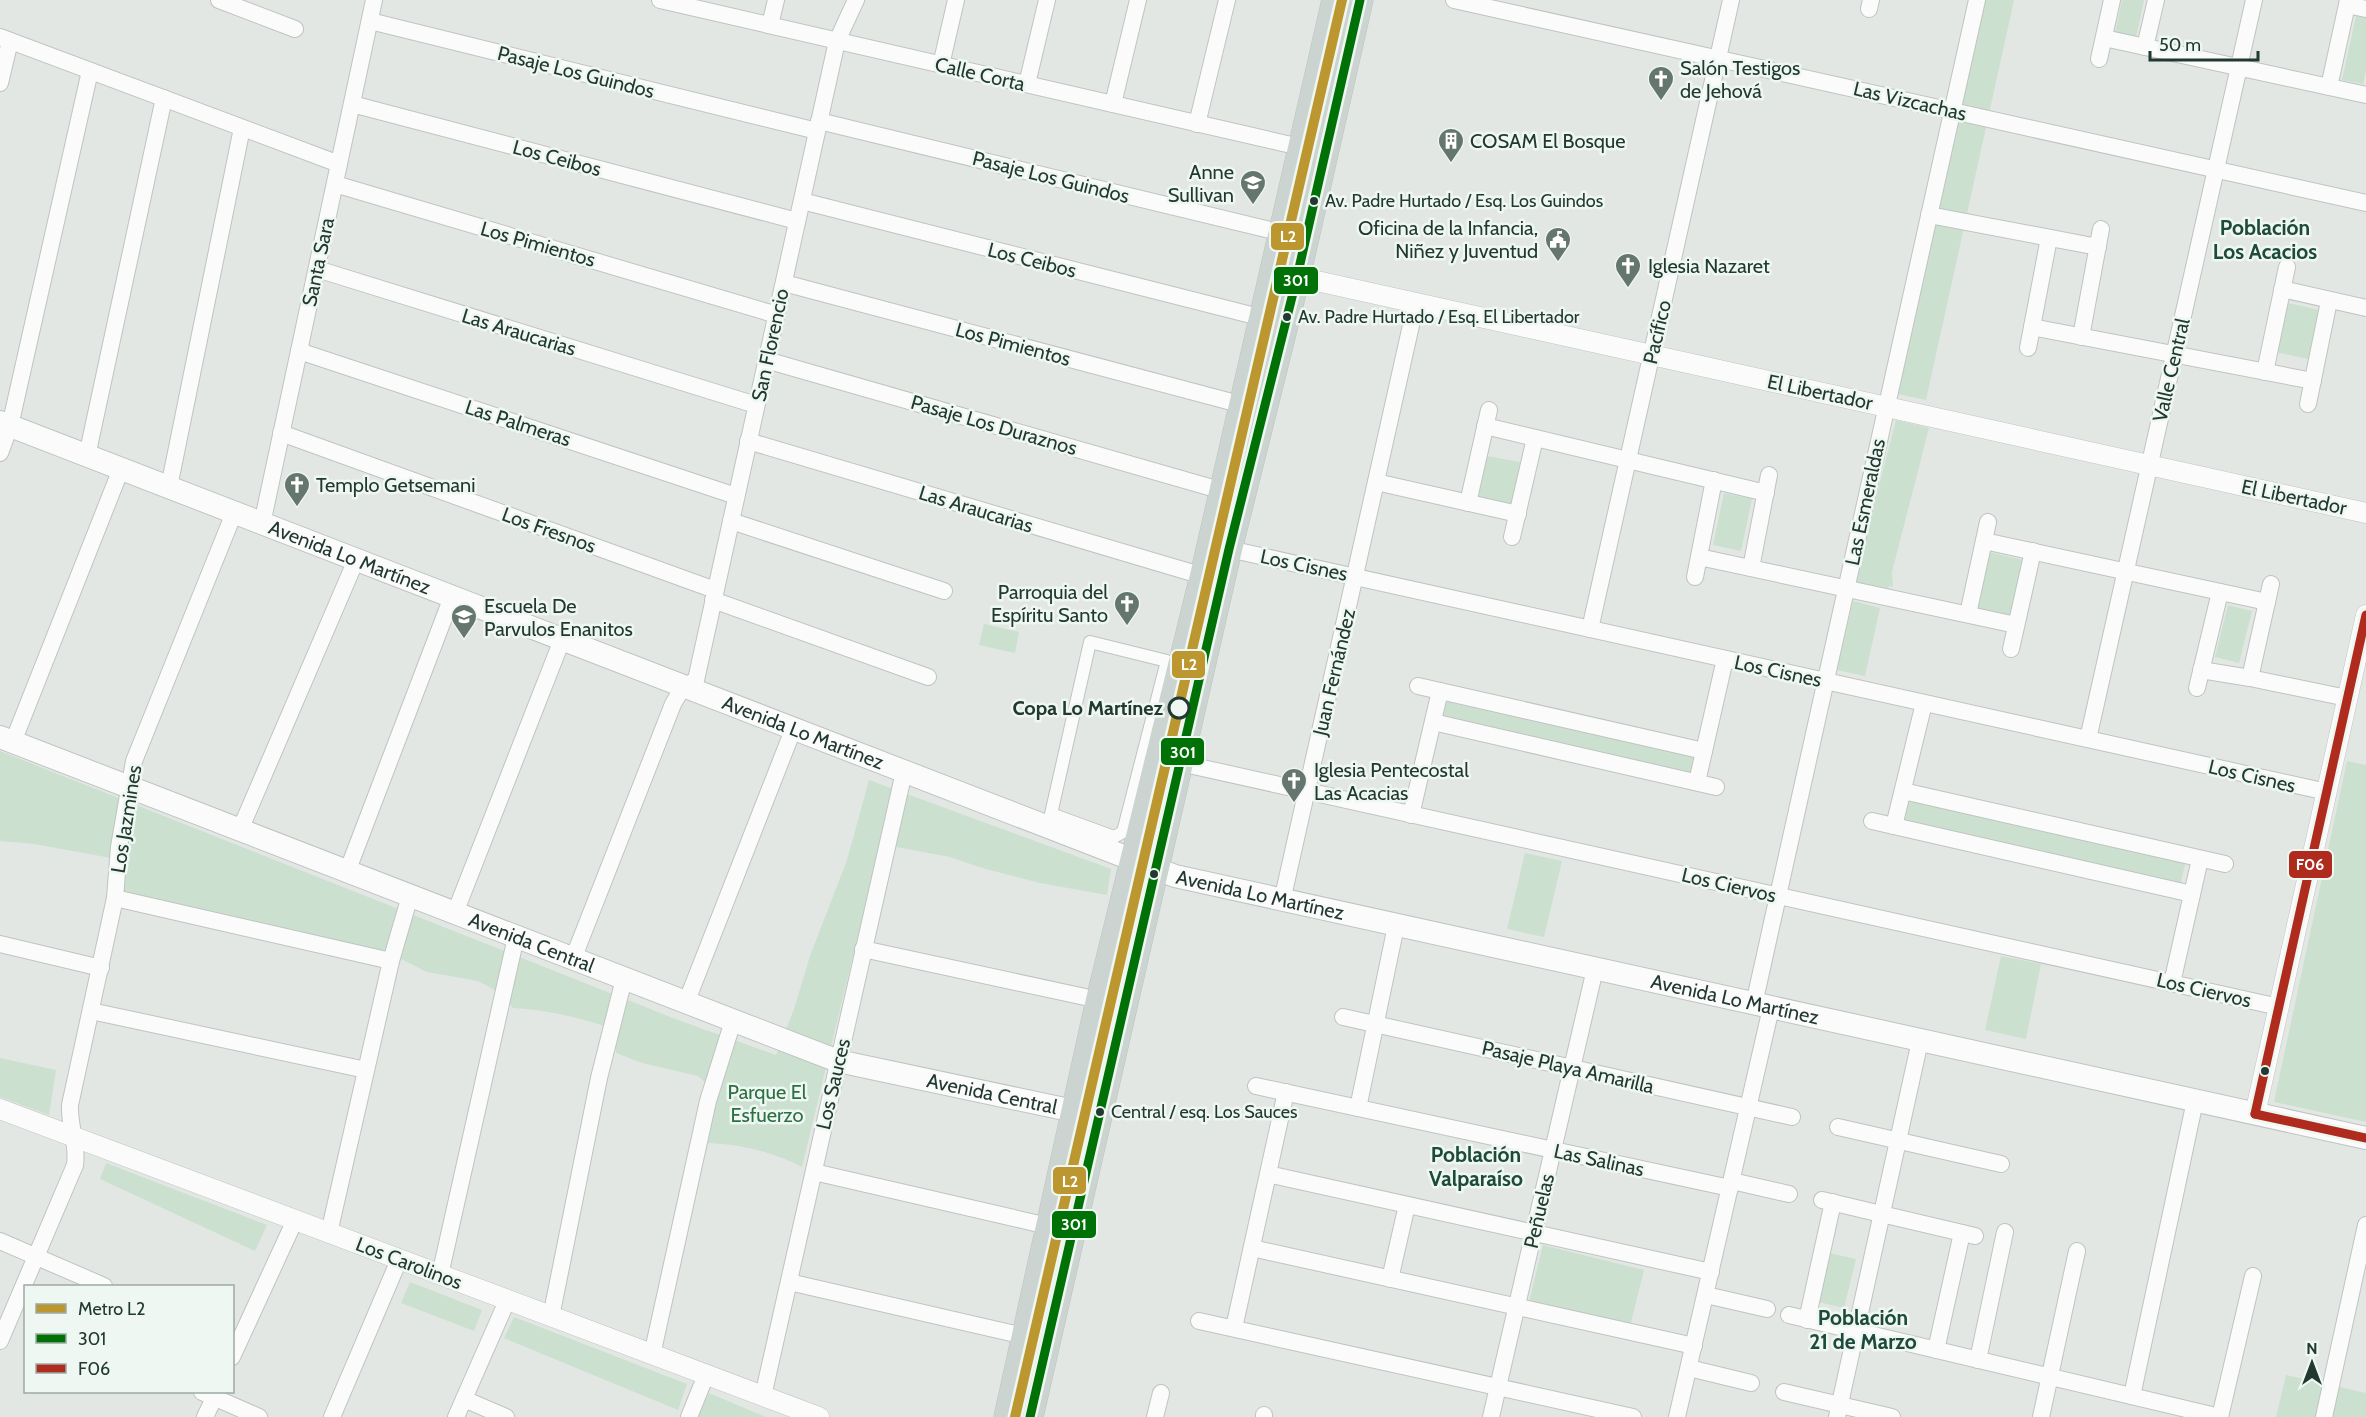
<svg xmlns="http://www.w3.org/2000/svg" width="2366" height="1417" viewBox="0 0 2366 1417" font-family="Cabin,sans-serif">
  <style>
    .green { fill: #cbe0cf }
    .lines { fill: none; stroke-linecap: round; stroke-linejoin: round }
    .pedestrian-casing { stroke: #bfc4c1; stroke-width: 14 }
    .minor-casing { stroke: #bfc4c1; stroke-width: 18 }
    .tertiary-casing { stroke: #bfc4c1; stroke-width: 21 }
    .secondary-casing { stroke: #bec5c1; stroke-width: 24 }
    .primary-casing { stroke: #bcc3c0; stroke-width: 27 }
    .pedestrian { stroke: #fbfbfb; stroke-width: 12 }
    .minor { stroke: #fbfbfb; stroke-width: 16 }
    .tertiary { stroke: #fbfbfb; stroke-width: 20 }
    .secondary { stroke: #fbfbfb; stroke-width: 22 }
    .primary { stroke: #ccd4d1; stroke-width: 26 }
    .bus-1-casing { stroke: #eff7f2; stroke-width: 14 }
    .bus-2-casing { stroke: #eff7f2; stroke-width: 14 }
    .bus-1 { stroke: #007106; stroke-width: 9 }
    .bus-2 { stroke: #af2b1e; stroke-width: 9 }
    .metro-1-casing { stroke: #eff7f2; stroke-width: 15 }
    .metro-1 { stroke: #bc962f; stroke-width: 10 }
    .bus-dot { fill: #213930; stroke: #eff7f2; stroke-width: 2 }
    .stop-dot { fill: #eff7f2; stroke: #213930; stroke-width: 3 }
    .labels { text-anchor: middle; dominant-baseline: central; stroke-width: 5; stroke-linejoin: round; paint-order: stroke }
    .bus-label { font-size: 18px; fill: #213930; stroke: #eff7f2; text-anchor: start }
    .poi-label { font-size: 20px; fill: #213930; stroke: #eff7f2; text-anchor: start }
    .street-label { font-size: 20px; fill: #213930; stroke: #eff7f2 }
    .stop-label { font-size: 20px; font-weight: bold; fill: #213930; stroke: #eff7f2; text-anchor: end }
    .park-label { font-size: 20px; fill: #2c6f40; stroke: #eff7f2 }
    .neighbourhood-label { font-size: 21px; font-weight: bold; fill: #1d4a3b; stroke: #eff7f2 }
    .line-badge { stroke: #eff7f2; stroke-width: 2 }
    .badge-label { font-size: 16px; text-anchor: middle; font-weight: bold; fill: #fff }
  </style>
  <rect width="100%" height="100%" fill="#e2e7e4"/>
  <g class="green">
    <path d="M1983,0H2014L1926,400L1897,394Z"/>
    <path d="M2122,0H2144L2136,37L2115,33Z"/>
    <path d="M2356,16L2366,18V71L2363,84L2342,80Z"/>
    <path d="M2288,303L2319,310L2308,359L2276,352Z"/>
    <path d="M1896,420L1929,428L1892,572L1893,587L1889,586L1887,592L1854,584Z"/>
    <path d="M1487,456L1520,462L1511,507L1478,500Z"/>
    <path d="M1724,493L1752,499L1741,551L1713,545Z"/>
    <path d="M1988,552L2024,560L2013,619L1976,611Z"/>
    <path d="M1853,601L1880,608L1865,676L1837,670Z"/>
    <path d="M2228,605L2252,611L2239,663L2215,657Z"/>
    <path d="M984,624L1019,632L1015,653L979,645Z"/>
    <path d="M1448,702L1693,756L1692,776L1440,720L1444,705Z"/>
    <path d="M0,751L678,1020L776,1055L794,1009L810,956L847,860L869,780L1111,869L1107,895L1040,883L982,868L950,857L880,844L802,1167C773,1152 741,1144 708,1143L718,1094L698,1076L642,1063L616,1053V1030C582,1018 549,1010 513,1008L502,994L478,981L427,972L401,959L306,939L123,891L122,860L34,844L0,841Z"/>
    <path d="M2347,761L2366,765V1122L2274,1102Z"/>
    <path d="M1909,798L2186,860L2180,886L1903,822Z"/>
    <path d="M1525,853L1562,861L1544,937L1507,929Z"/>
    <path d="M2001,956L2041,964L2026,1039L1985,1030Z"/>
    <path d="M0,1058L56,1070L49,1115L0,1097Z"/>
    <path d="M106,1163L267,1225L255,1251L100,1179Z"/>
    <path d="M1543,1245L1644,1270L1630,1326L1529,1302Z"/>
    <path d="M1825,1252L1856,1259L1844,1308L1814,1301Z"/>
    <path d="M410,1282L482,1310L474,1331L401,1303Z"/>
    <path d="M514,1317L687,1384L678,1410L504,1338Z"/>
    <path d="M2286,1375L2366,1393V1417H2276Z"/>
    <path d="M709,1393L766,1417H697Z"/>
  </g>
  <g class="lines">
    <defs>
      <path id="pedestrian" d="M1090,642L1167,661L1123,832L1114,837L1051,814Z"/>
      <g id="minor">
        <path d="M219,0L295,29"/>
        <path d="M660,0L1300,147"/>
        <path d="M1454,0L2366,203"/>
        <path d="M2347,5L2366,9"/>
        <path d="M1869,9L1871,0"/>
        <path d="M370,21L817,131"/>
        <path d="M770,25L776,0"/>
        <path d="M0,37L339,164"/>
        <path d="M2104,38L2366,95"/>
        <path d="M2145,47L2156,0"/>
        <path d="M2099,59L2112,0"/>
        <path d="M941,65L956,0"/>
        <path d="M0,83L10,41"/>
        <path d="M1027,84L1047,0"/>
        <path d="M2329,87L2348,0"/>
        <path d="M352,104L797,221"/>
        <path d="M1113,104L1138,0"/>
        <path d="M819,121L1282,233"/>
        <path d="M1197,124L1227,0"/>
        <path d="M335,184L777,315"/>
        <path d="M802,201L1263,318"/>
        <path d="M1929,215L2098,247"/>
        <path d="M317,269L756,405"/>
        <path d="M784,283L1243,405"/>
        <path d="M2282,289L2366,308"/>
        <path d="M2032,327L2313,381"/>
        <path d="M2081,337L2101,229"/>
        <path d="M2028,348L2049,238"/>
        <path d="M299,351L736,496"/>
        <path d="M766,360L1223,491"/>
        <path d="M2265,372L2287,267"/>
        <path d="M2308,404L2329,301"/>
        <path d="M1485,426L1766,493"/>
        <path d="M281,433L715,590"/>
        <path d="M748,441L1203,576"/>
        <path d="M0,453L10,426L90,71"/>
        <path d="M87,456L164,98"/>
        <path d="M1376,482L1518,514"/>
        <path d="M169,487L242,128"/>
        <path d="M1468,503L1489,410"/>
        <path d="M731,521L944,591"/>
        <path d="M262,524L374,0"/>
        <path d="M1512,537L1535,438"/>
        <path d="M1984,541L2267,602"/>
        <path d="M1229,549L2327,792"/>
        <path d="M1699,557L2016,625"/>
        <path d="M1751,568L1769,475"/>
        <path d="M1695,577L1714,480"/>
        <path d="M713,600L928,677"/>
        <path d="M1968,614L1988,522"/>
        <path d="M1590,629L1731,0"/>
        <path d="M2011,649L2033,551"/>
        <path d="M2201,670L2250,678L2347,698"/>
        <path d="M2250,678L2271,584"/>
        <path d="M1418,686L1704,751"/>
        <path d="M2197,688L2220,592"/>
        <path d="M1433,722L1716,787"/>
        <path d="M2088,739L2254,0"/>
        <path d="M13,742L121,469"/>
        <path d="M1180,763L2279,1007"/>
        <path d="M1697,782L1725,659"/>
        <path d="M1903,791L2225,864"/>
        <path d="M1411,815L1440,691"/>
        <path d="M1872,821L2192,894"/>
        <path d="M1894,826L1924,703"/>
        <path d="M240,830L356,560"/>
        <path d="M347,872L452,597"/>
        <path d="M115,898L391,961"/>
        <path d="M1282,901L1416,303"/>
        <path d="M455,913L562,640"/>
        <path d="M0,944L101,968"/>
        <path d="M863,949L1099,1000"/>
        <path d="M573,959L673,704L683,687L696,680L837,41L856,0"/>
        <path d="M2172,983L2200,859"/>
        <path d="M686,1003L793,730"/>
        <path d="M1754,1004L1977,0"/>
        <path d="M91,1011L366,1070"/>
        <path d="M1343,1017L1792,1117"/>
        <path d="M1256,1086L1730,1188"/>
        <path d="M1358,1108L1396,926"/>
        <path d="M1838,1127L2001,1164"/>
        <path d="M814,1172L1048,1226"/>
        <path d="M1268,1174L1711,1272"/>
        <path d="M1732,1181L1789,1194"/>
        <path d="M1822,1200L1975,1236"/>
        <path d="M329,1233L391,961L410,896"/>
        <path d="M0,1241L104,1286"/>
        <path d="M1252,1248L1694,1346"/>
        <path d="M440,1275L516,937"/>
        <path d="M1390,1279L1407,1205"/>
        <path d="M789,1282L1024,1336"/>
        <path d="M1706,1295L1767,1309"/>
        <path d="M1789,1315L2220,1417"/>
        <path d="M551,1317L599,1078L624,979"/>
        <path d="M1807,1320L1833,1202"/>
        <path d="M1199,1321L1633,1417"/>
        <path d="M1234,1328L1286,1092"/>
        <path d="M0,1341L75,1165C78,1144 69,1126 70,1105L115,898L119,847L134,761L234,513"/>
        <path d="M1936,1350L1962,1233"/>
        <path d="M652,1355L708,1101L733,1021"/>
        <path d="M232,1357L295,1220"/>
        <path d="M1978,1360L2005,1232"/>
        <path d="M1689,1368L1751,1383"/>
        <path d="M202,1392L259,1417"/>
        <path d="M1784,1392L1892,1417"/>
        <path d="M763,1396L904,772"/>
        <path d="M2132,1396L2195,1101"/>
        <path d="M464,1399L506,1417"/>
        <path d="M205,1417L217,1392"/>
        <path d="M332,1417L399,1260"/>
        <path d="M456,1417L507,1301"/>
        <path d="M689,1417L706,1375"/>
        <path d="M1155,1417L1161,1393"/>
        <path d="M1264,1417V1415"/>
        <path d="M1491,1417L1595,969"/>
        <path d="M1677,1417L1771,1008"/>
        <path d="M1837,1417L1920,1041"/>
        <path d="M2041,1417L2077,1251"/>
        <path d="M2220,1417L2253,1276"/>
        <path d="M2324,1417L2366,1225"/>
      </g>
      <g id="tertiary">
        <path d="M1285,274L2366,513"/>
        <path d="M0,1109L819,1417"/>
        <path d="M2255,1114L2366,615"/>
      </g>
      <g id="secondary">
        <path id="s1" d="M0,422L1175,876L2366,1138"/>
        <path id="s2" d="M0,737L838,1061L1074,1111"/>
      </g>
      <g id="primary">
        <path d="M1007,1417L1099,1000L1203,576L1335,0"/>
        <path d="M1030,1417L1229,549L1297,277L1360,0"/>
      </g>
    </defs>
    <use href="#pedestrian" class="pedestrian-casing"/>
    <use href="#minor" class="minor-casing"/>
    <use href="#tertiary" class="tertiary-casing"/>
    <use href="#secondary" class="secondary-casing"/>
    <use href="#primary" class="primary-casing"/>
    <use href="#pedestrian" class="pedestrian"/>
    <use href="#minor" class="minor"/>
    <use href="#tertiary" class="tertiary"/>
    <use href="#secondary" class="secondary"/>
    <use href="#primary" class="primary"/>
    <defs>
      <path id="bus-1" d="M1030,1417L1229,549L1297,277L1360,0"/>
      <g id="bus-2">
        <path d="M2255,1114L2366,615"/>
        <path d="M2255,1114L2366,1138"/>
      </g>
    </defs>
    <use href="#bus-1" class="bus-1-casing"/>
    <use href="#bus-2" class="bus-2-casing"/>
    <use href="#bus-1" class="bus-1"/>
    <use href="#bus-2" class="bus-2"/>
    <defs>
      <path id="metro-1" d="M1015,1417L1342,0"/>
    </defs>
    <use href="#metro-1" class="metro-1-casing"/>
    <use href="#metro-1" class="metro-1"/>
  </g>
  <defs>
    <symbol id="church-pin" viewBox="-11 -11 22 30"><path d="M0 17L-7.5 6A9.5 9.5 0 1 1 7.5 6Z" fill="#65766f" stroke="#eff7f2"/><path d="M-1.2-6h2.4v3.5h3.3v2.4h-3.3V6h-2.4V-.1h-3.3v-2.4h3.3Z" fill="#fff"/></symbol>
    <symbol id="building-pin" viewBox="-11 -11 22 30"><path d="M0 17L-7.5 6A9.5 9.5 0 1 1 7.5 6Z" fill="#65766f" stroke="#eff7f2"/><path d="M-4-6H4V6H1V3H-1V6H-4ZM-2.5-4.3h1.7v1.8h-1.7ZM.8-4.3h1.7v1.8H.8ZM-2.5-1h1.7V.8h-1.7ZM.8-1h1.7V.8H.8Z" fill="#fff"/></symbol>
    <symbol id="school-pin" viewBox="-11 -11 22 30"><path d="M0 17L-7.5 6A9.5 9.5 0 1 1 7.5 6Z" fill="#65766f" stroke="#eff7f2"/><path d="M0-5L7-2L0 1L-7-2ZM-4 1L0 2.5L4 1V4Q0 6-4 4Z" fill="#fff"/></symbol>
    <symbol id="civic-pin" viewBox="-11 -11 22 30"><path d="M0 17L-7.5 6A9.5 9.5 0 1 1 7.5 6Z" fill="#65766f" stroke="#eff7f2"/><path d="M-.6-6.5H3V-4.5H.6V-3L4-1V1h2V6H-6V1h2V-1L-.6-3ZM-1.2 2.5V6h2.4V2.5Z" fill="#fff"/></symbol>
  </defs>
  <g fill-rule="evenodd">
    <use href="#church-pin" x="1646" y="64" width="30" height="40"/>
    <use href="#building-pin" x="1436" y="126" width="30" height="40"/>
    <use href="#school-pin" x="1238" y="168" width="30" height="40"/>
    <use href="#civic-pin" x="1543" y="225" width="30" height="40"/>
    <use href="#church-pin" x="1613" y="251" width="30" height="40"/>
    <use href="#church-pin" x="282" y="470" width="30" height="40"/>
    <use href="#church-pin" x="1112" y="589" width="30" height="40"/>
    <use href="#school-pin" x="449" y="602" width="30" height="40"/>
    <use href="#church-pin" x="1279" y="766" width="30" height="40"/>
  </g>
  <g class="bus-dot">
    <circle cx="1314" cy="201" r="5"/>
    <circle cx="1287" cy="317" r="5"/>
    <circle cx="1154" cy="874" r="5"/>
    <circle cx="2265" cy="1071" r="5"/>
    <circle cx="1100" cy="1112" r="5"/>
  </g>
  <circle class="stop-dot" cx="1179" cy="708" r="10"/>
  <g class="labels">
    <g class="bus-label">
      <text x="1325" y="201">Av. Padre Hurtado / Esq. Los Guindos</text>
      <text x="1298" y="317">Av. Padre Hurtado / Esq. El Libertador</text>
      <text x="1111" y="1112">Central / esq. Los Sauces</text>
    </g>
    <g class="poi-label">
      <text x="1680" y="68">Salón Testigos<tspan x="1680" dy="23">de Jehová</tspan></text>
      <text x="1470" y="141">COSAM El Bosque</text>
      <text x="1234" y="172" text-anchor="end">Anne<tspan x="1234" dy="23">Sullivan</tspan></text>
      <text x="1538" y="228" text-anchor="end">Oficina de la Infancia,<tspan x="1538" dy="23">Niñez y Juventud</tspan></text>
      <text x="1648" y="266">Iglesia Nazaret</text>
      <text x="316" y="485">Templo Getsemani</text>
      <text x="1108" y="592" text-anchor="end">Parroquia del<tspan x="1108" dy="23">Espíritu Santo</tspan></text>
      <text x="484" y="606">Escuela De<tspan x="484" dy="23">Parvulos Enanitos</tspan></text>
      <text x="1314" y="770">Iglesia Pentecostal<tspan x="1314" dy="23">Las Acacias</tspan></text>
    </g>
    <g class="street-label">
      <text transform="translate(576 72) rotate(14)">Pasaje Los Guindos</text>
      <text transform="translate(980 74) rotate(13)">Calle Corta</text>
      <text transform="translate(1910 101) rotate(13)">Las Vizcachas</text>
      <text transform="translate(557 158) rotate(15)">Los Ceibos</text>
      <text transform="translate(1051 177) rotate(14)">Pasaje Los Guindos</text>
      <text transform="translate(538 244) rotate(16)">Los Pimientos</text>
      <text transform="translate(1032 260) rotate(14)">Los Ceibos</text>
      <text transform="translate(318 262) rotate(-78)">Santa Sara</text>
      <text transform="translate(519 332) rotate(17)">Las Araucarias</text>
      <text transform="translate(1657 332) rotate(-77)">Pacífico</text>
      <text transform="translate(1013 344) rotate(15)">Los Pimientos</text>
      <text transform="translate(770 345) rotate(-78)">San Florencio</text>
      <text transform="translate(2171 370) rotate(-77)">Valle Central</text>
      <text transform="translate(1820 392) rotate(12)">El Libertador</text>
      <text transform="translate(518 423) rotate(18)">Las Palmeras</text>
      <text transform="translate(994 425) rotate(16)">Pasaje Los Duraznos</text>
      <text transform="translate(2294 497) rotate(12)">El Libertador</text>
      <text transform="translate(1865 502) rotate(-78)">Las Esmeraldas</text>
      <text transform="translate(976 509) rotate(17)">Las Araucarias</text>
      <text transform="translate(549 530) rotate(20)">Los Fresnos</text>
      <text stroke="none"><textPath href="#s1" startOffset="375">Avenida Lo Martínez</textPath></text>
      <text transform="translate(1304 565) rotate(12)">Los Cisnes</text>
      <text transform="translate(1778 671) rotate(12)">Los Cisnes</text>
      <text transform="translate(1334 672) rotate(-77)">Juan Fernández</text>
      <text stroke="none"><textPath href="#s1" startOffset="861">Avenida Lo Martínez</textPath></text>
      <text transform="translate(2252 776) rotate(13)">Los Cisnes</text>
      <text transform="translate(126 819) rotate(-81)">Los Jazmines</text>
      <text transform="translate(1729 885) rotate(13)">Los Ciervos</text>
      <text stroke="none"><textPath href="#s1" startOffset="1347">Avenida Lo Martínez</textPath></text>
      <text stroke="none"><textPath href="#s2" startOffset="570">Avenida Central</textPath></text>
      <text transform="translate(2204 990) rotate(13)">Los Ciervos</text>
      <text stroke="none"><textPath href="#s1" startOffset="1833">Avenida Lo Martínez</textPath></text>
      <text transform="translate(1568 1067) rotate(13)">Pasaje Playa Amarilla</text>
      <text transform="translate(833 1084) rotate(-77)">Los Sauces</text>
      <text stroke="none"><textPath href="#s2" startOffset="1056">Avenida Central</textPath></text>
      <text transform="translate(1599 1160) rotate(12)">Las Salinas</text>
      <text transform="translate(1539 1211) rotate(-77)">Peñuelas</text>
      <text transform="translate(409 1263) rotate(21)">Los Carolinos</text>
    </g>
    <g class="stop-label">
      <text x="1163" y="708">Copa Lo Martínez</text>
    </g>
    <g class="park-label">
      <text x="767" y="1092">Parque El<tspan x="767" dy="23">Esfuerzo</tspan></text>
    </g>
    <g class="neighbourhood-label">
      <text x="2265" y="227">Población<tspan x="2265" dy="24">Los Acacios</tspan></text>
      <text x="1476" y="1154">Población<tspan x="1476" dy="24">Valparaíso</tspan></text>
      <text x="1863" y="1317">Población<tspan x="1863" dy="24">21 de Marzo</tspan></text>
    </g>
  </g>
  <g class="line-badge">
    <rect x="1270" y="222" width="35" height="29" rx="6" fill="#bc962f"/>
    <rect x="1273" y="266" width="46" height="29" rx="6" fill="#007106"/>
    <rect x="1171" y="650" width="35" height="29" rx="6" fill="#bc962f"/>
    <rect x="1160" y="737" width="45" height="29" rx="6" fill="#007106"/>
    <rect x="2288" y="850" width="45" height="29" rx="6" fill="#af2b1e"/>
    <rect x="1052" y="1166" width="35" height="29" rx="6" fill="#bc962f"/>
    <rect x="1051" y="1210" width="46" height="29" rx="6" fill="#007106"/>
  </g>
  <g class="badge-label">
    <text x="1288" y="242">L2</text>
    <text x="1296" y="286">301</text>
    <text x="1189" y="670">L2</text>
    <text x="1183" y="758">301</text>
    <text x="2310" y="870">F06</text>
    <text x="1070" y="1187">L2</text>
    <text x="1074" y="1230">301</text>
  </g>
  <rect x="24" y="1285" width="210" height="108" fill="#eff7f2" stroke="#9daba4" stroke-width="1.5"/>
  <rect x="36" y="1304" width="30" height="9" fill="#bc962f" stroke="#9daba4" stroke-width="1.5"/>
  <text x="78" y="1315" font-size="18" fill="#213930">Metro L2</text>
  <rect x="36" y="1334" width="30" height="9" fill="#007106" stroke="#9daba4" stroke-width="1.5"/>
  <text x="78" y="1345" font-size="18" fill="#213930">301</text>
  <rect x="36" y="1364" width="30" height="9" fill="#af2b1e" stroke="#9daba4" stroke-width="1.5"/>
  <text x="78" y="1375" font-size="18" fill="#213930">F06</text>
  <g transform="translate(2312 1363)" stroke="#eff7f2" stroke-width="4.5" paint-order="stroke">
  <path d="M0-4.5L10 22L0 15L-10 22Z" fill="#213930"/>
  <text y="-9" font-size="16" font-weight="bold" text-anchor="middle" fill="#213930">N</text>
  </g>
  <path d="M2150 51v9h108v-9" fill="none" stroke="#213930" stroke-width="3"/>
  <text x="2159" y="51" font-size="18" fill="#213930" stroke="#eff7f2" stroke-width="4.5" paint-order="stroke">50 m</text>
</svg>
